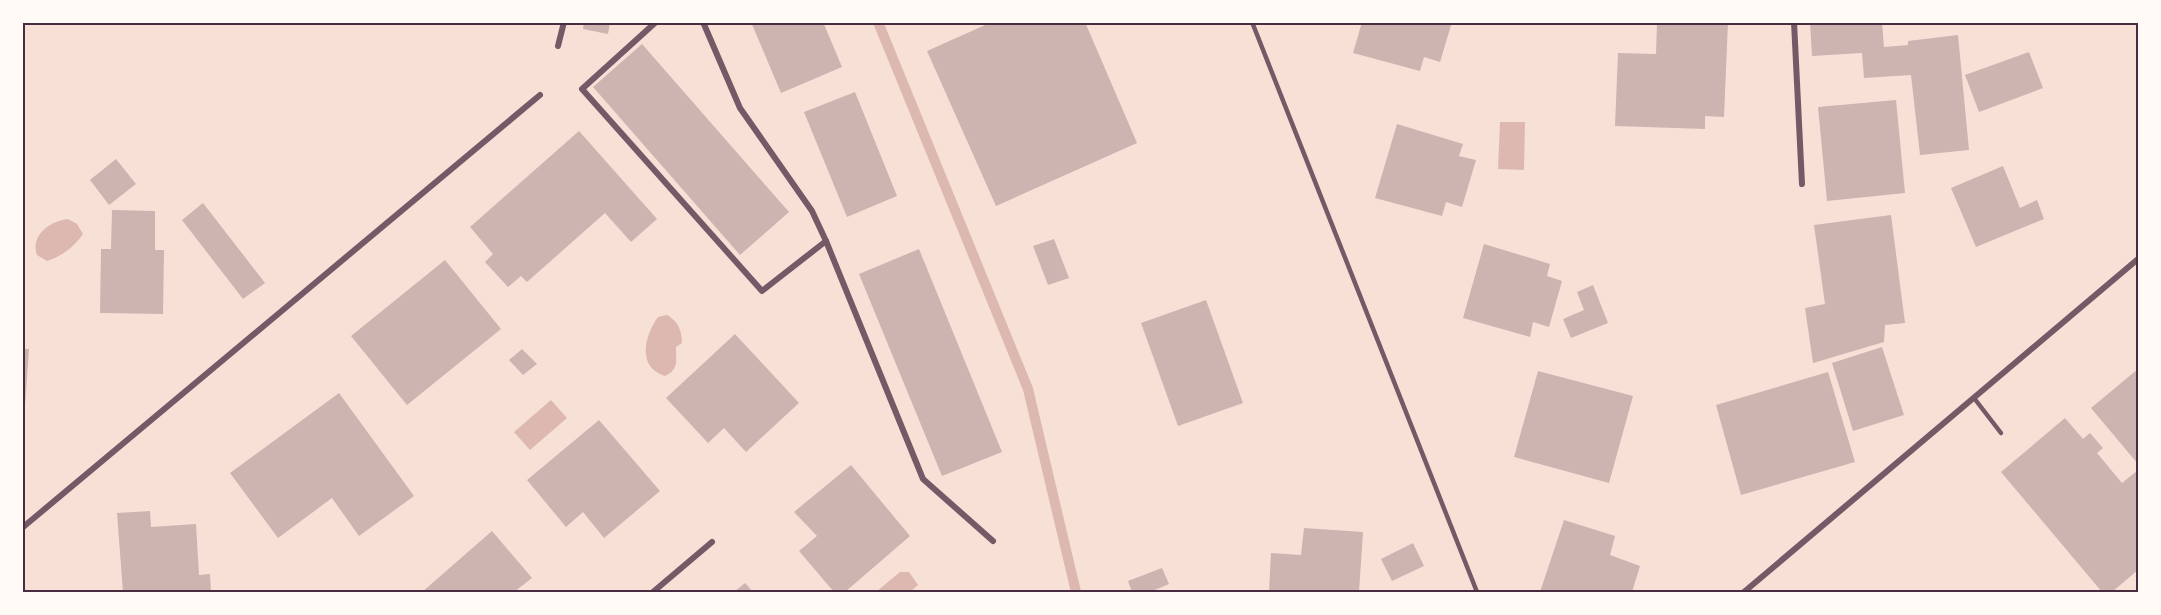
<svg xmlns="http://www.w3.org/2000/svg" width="2161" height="615" viewBox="0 0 2161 615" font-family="'Zilla Slab',serif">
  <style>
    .water { fill: #dcb8b0 }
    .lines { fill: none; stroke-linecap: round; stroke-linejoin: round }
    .stream { stroke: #dcb8b0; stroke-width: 10 }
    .building { fill: #ccb4b1 }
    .service { stroke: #755966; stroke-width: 4.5 }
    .minor { stroke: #755966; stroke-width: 6 }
    .neatline { fill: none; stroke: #4a2c40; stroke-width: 2 }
  </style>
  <rect width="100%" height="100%" fill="#f7e1d7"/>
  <g class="water">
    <path d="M1500,122H1525L1524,170L1498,169Z"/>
    <path d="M68,219L77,224L83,234C74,247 62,256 47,261L37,255C30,235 50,221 68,219Z"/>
    <path d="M667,315C678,321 682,331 682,343L676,347C676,360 679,370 665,376C636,367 645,335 658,317Z"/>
    <path d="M551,400L567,418L530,450L514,432Z"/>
    <path d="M900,572H909L918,585L910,592H876Z"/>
  </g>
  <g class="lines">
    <path class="stream" d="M878,22L1028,389L1076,592"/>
  </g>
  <g class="building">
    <path d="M584,22H610L608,34L583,29Z"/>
    <path d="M751,22H823L842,67L781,93Z"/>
    <path d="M992,22H1085L1137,143L996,206L927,51Z"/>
    <path d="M1362,22H1452L1440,62L1424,57L1420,71L1353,53Z"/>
    <path d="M1657,22H1728L1724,117L1705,116V129L1615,126L1618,53L1656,54Z"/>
    <path d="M1810,22H1882L1884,47L1908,45V41L1958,35L1969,150L1920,155L1911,75L1864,78L1862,53L1812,56Z"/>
    <path d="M642,44L789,212L740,255L593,87Z"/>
    <path d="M2029,52L2043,88L1979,112L1965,75Z"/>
    <path d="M855,92L897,196L847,217L804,112Z"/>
    <path d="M1896,100L1905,193L1827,201L1818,107Z"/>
    <path d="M1397,124L1463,144L1459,156L1476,160L1462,207L1446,202L1442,216L1375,198Z"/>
    <path d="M579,131L657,219L631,242L605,213L527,282L521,276L508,287L485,262L493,254L470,227Z"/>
    <path d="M116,159L136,184L109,205L90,180Z"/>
    <path d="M2003,166L2020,208L2037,200L2044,219L1976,247L1951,188Z"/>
    <path d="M203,203L265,283L243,299L182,220Z"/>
    <path d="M112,210L155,211V250H164L163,314L100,313L101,249H111Z"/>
    <path d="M1891,215L1905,323L1885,325L1884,342L1813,363L1805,308L1825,304L1814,225Z"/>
    <path d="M1054,239L1069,278L1048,285L1033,246Z"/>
    <path d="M1484,244L1550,264L1547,276L1562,281L1549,327L1533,322L1530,337L1463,318Z"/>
    <path d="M919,249L1002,452L942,476L859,274Z"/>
    <path d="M445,260L501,329L407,405L351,336Z"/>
    <path d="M1593,285L1608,323L1571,338L1563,319L1584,310L1577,292Z"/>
    <path d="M1206,300L1243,403L1178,426L1141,323Z"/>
    <path d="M735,334L799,403L746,452L724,428L708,443L666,398Z"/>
    <path d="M1882,347L1904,415L1853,431L1832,363Z"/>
    <path d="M22,349H29L25,405H22Z"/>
    <path d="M522,349L537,364L523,375L509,360Z"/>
    <path d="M2138,369V464L2091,408Z"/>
    <path d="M1538,371L1633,396L1609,483L1514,457Z"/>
    <path d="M1828,372L1855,462L1741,495L1716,405Z"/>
    <path d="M339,393L414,496L359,536L332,498L278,538L230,473Z"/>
    <path d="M2065,418L2083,439L2090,433L2103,448L2097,453L2122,483L2138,470V570L2112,592H2102L2001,472Z"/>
    <path d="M599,420L660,491L604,538L583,512L566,527L527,480Z"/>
    <path d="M851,465L910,536L845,592H834L799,551L817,536L794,512Z"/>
    <path d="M150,511L151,527L196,524L199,575L210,574L211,592H123L117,513Z"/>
    <path d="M1564,520L1615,536L1610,555L1640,566L1632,592H1540Z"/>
    <path d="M1304,528L1363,532L1359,592H1269L1271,553L1301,555Z"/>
    <path d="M492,531L532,578L514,592H422Z"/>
    <path d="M1413,543L1424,566L1392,581L1381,559Z"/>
    <path d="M1162,568L1169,584L1150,592H1132L1128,581Z"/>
    <path d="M745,583L753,592H734Z"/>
  </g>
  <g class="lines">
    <g class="service">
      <path d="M1252,22L1477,592"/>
      <path d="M1974,398L2001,433"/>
    </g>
    <g class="minor">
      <path d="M656,22L582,89L762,291L826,241"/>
      <path d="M703,22L740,108L812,211L826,241L923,479L993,541"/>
      <path d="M1794,22L1802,184"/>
      <path d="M558,46L564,22"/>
      <path d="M22,528L540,95"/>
      <path d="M653,592L712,542"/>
      <path d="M1744,592L2138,259"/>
    </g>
  </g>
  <rect width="2161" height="615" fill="none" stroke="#fffaf5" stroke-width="48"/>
  <rect x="24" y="24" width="2113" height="567" class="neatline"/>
</svg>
